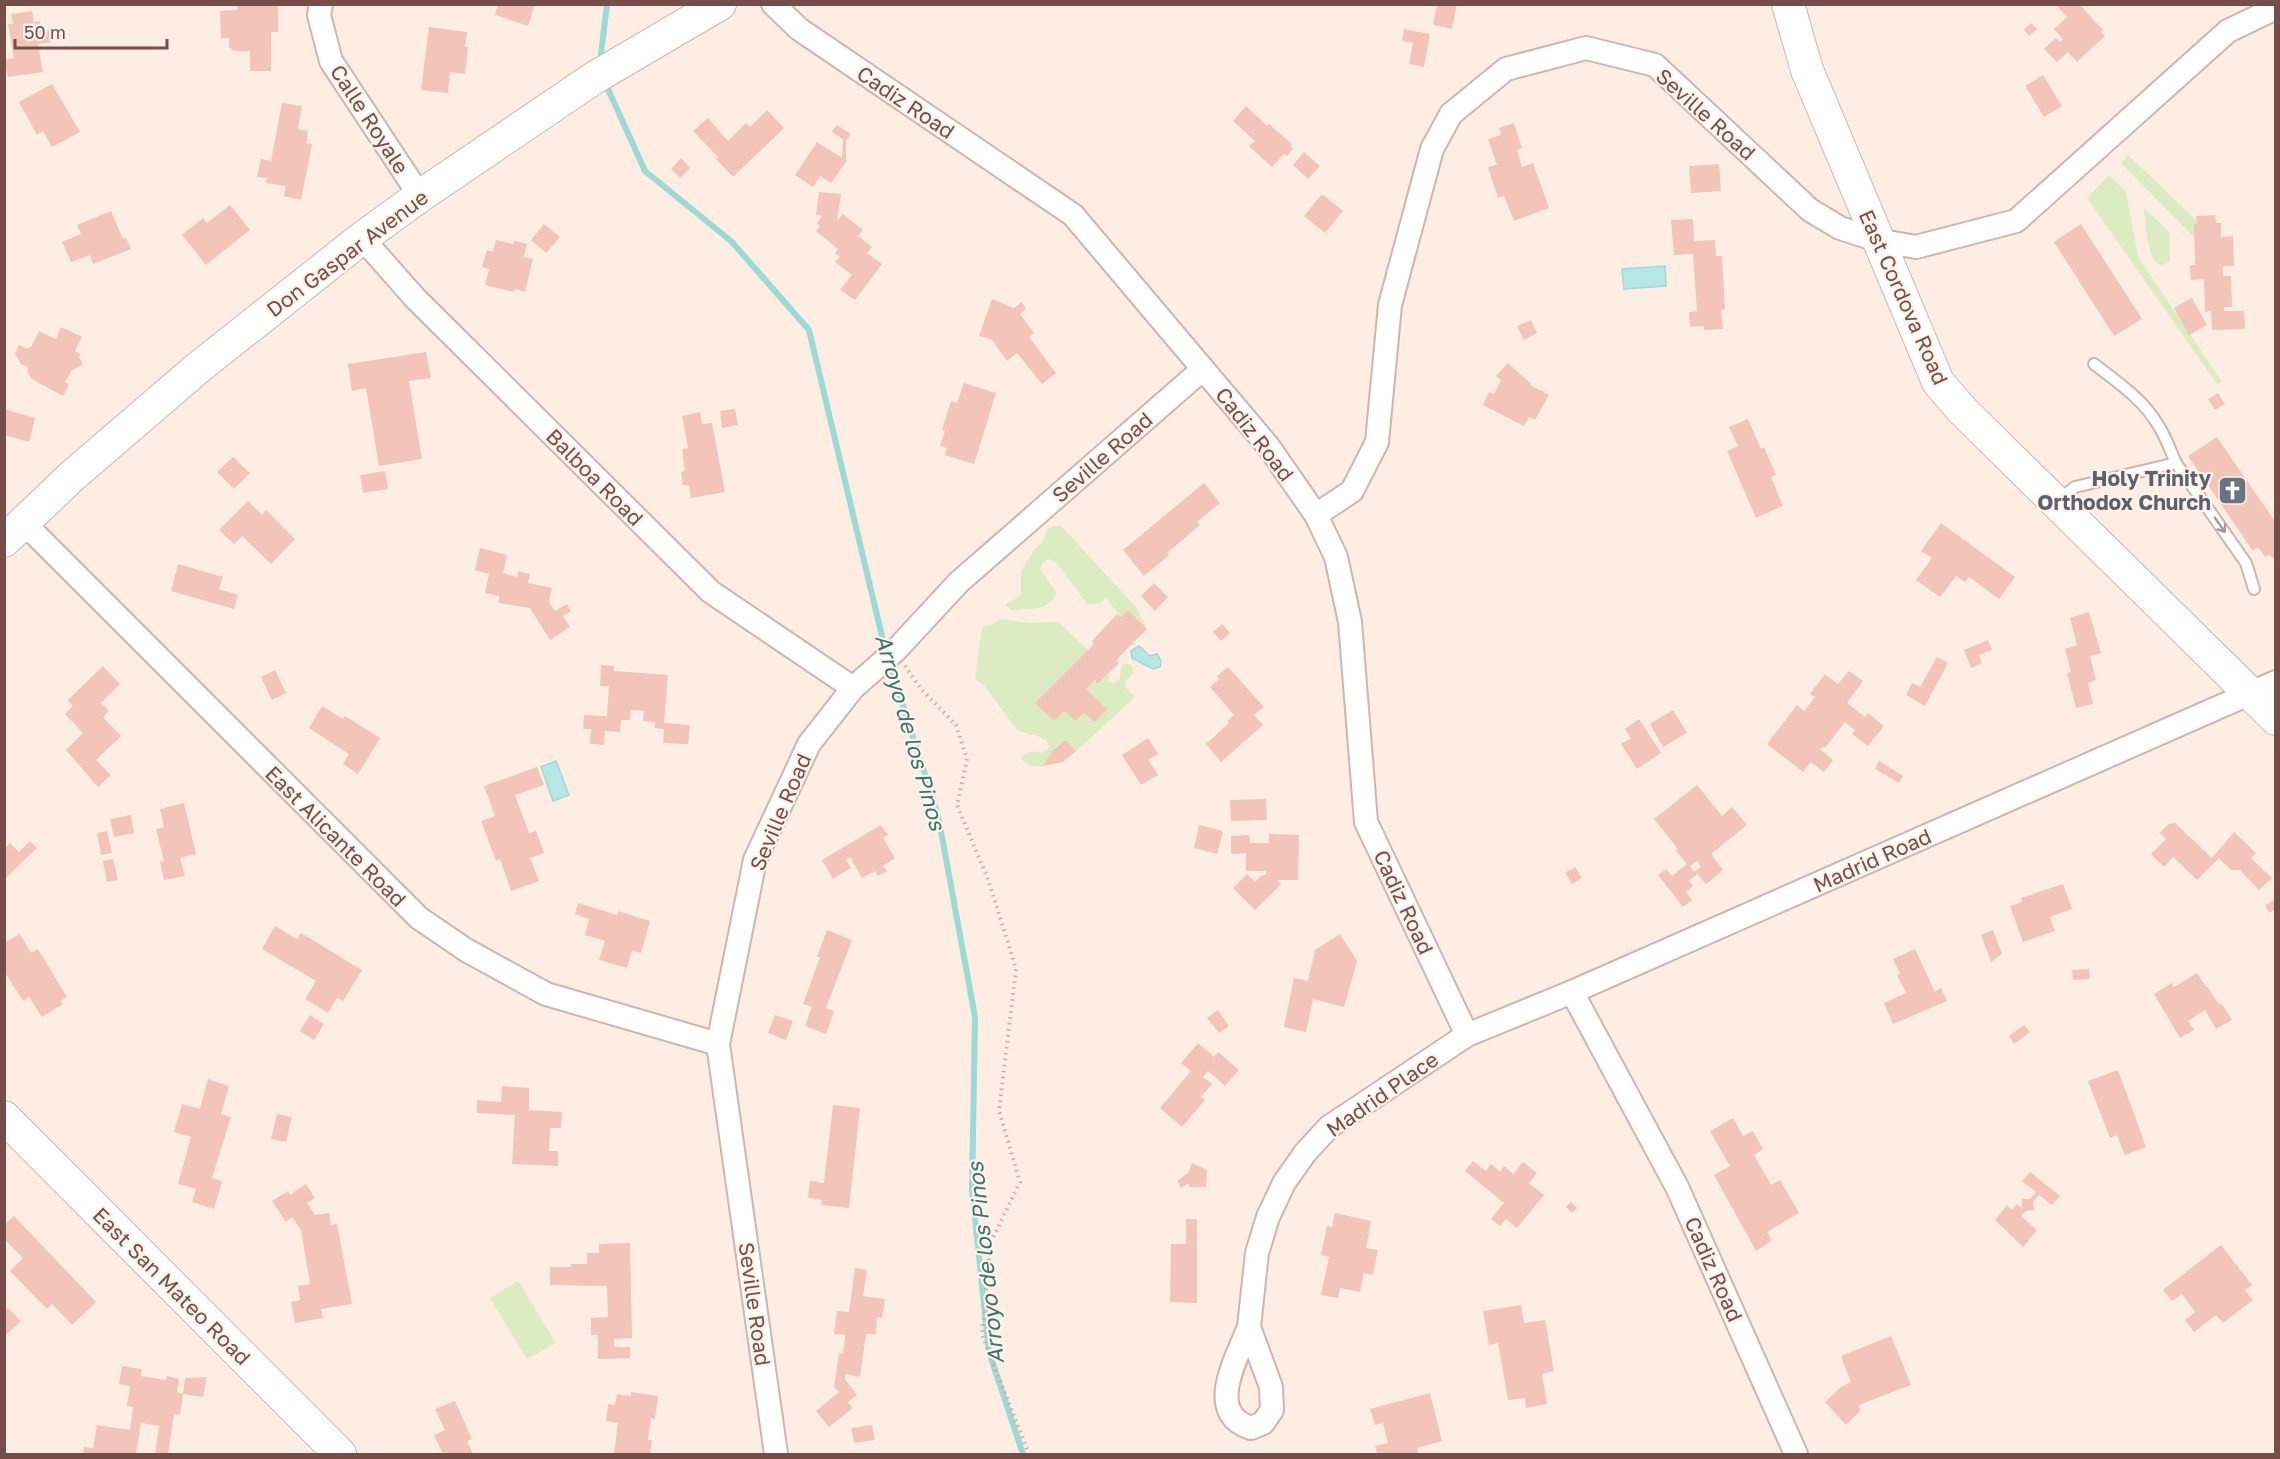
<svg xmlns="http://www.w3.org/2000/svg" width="2280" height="1459" viewBox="0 0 2280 1459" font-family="'Golos Text',sans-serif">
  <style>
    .green { fill: #dbebc2 }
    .water { fill: #b8e7e3; stroke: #9dd9d5; stroke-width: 1.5 }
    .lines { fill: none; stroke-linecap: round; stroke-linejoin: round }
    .stream { stroke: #9dd9d5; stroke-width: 6 }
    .building { fill: #f3c4ba; fill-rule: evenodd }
    .lane-casing { stroke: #d0b5ad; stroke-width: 14 }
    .street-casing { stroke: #d0b5ad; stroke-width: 26 }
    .secondary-casing { stroke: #d4b3aa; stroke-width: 34 }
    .path { stroke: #d8a79e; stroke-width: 4; stroke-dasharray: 1.5 4.5; stroke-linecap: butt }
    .lane { stroke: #fff; stroke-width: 10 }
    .street { stroke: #fff; stroke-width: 22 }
    .secondary { stroke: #fff; stroke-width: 32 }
    .oneway { stroke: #ad9592 }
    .labels { text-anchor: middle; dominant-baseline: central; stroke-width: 4.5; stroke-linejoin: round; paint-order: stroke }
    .street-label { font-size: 21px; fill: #764e49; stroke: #fff2ea }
    .worship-label { font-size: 21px; font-weight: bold; fill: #5b616d; stroke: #fff2ea; text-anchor: end }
    .water-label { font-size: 22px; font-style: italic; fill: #397471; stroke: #fff2ea }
  </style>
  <rect width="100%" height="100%" fill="#fdede3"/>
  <g class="green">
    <path d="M2128,155L2197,221V224L2194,225V237L2121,163Z"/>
    <path d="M2109,175L2126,192L2138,257L2222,382L2217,384L2087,198Z"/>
    <path d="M2144,208L2169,232L2170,260C2148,283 2145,218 2144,208Z"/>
    <path d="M1053,526H1061L1136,607L1147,629L1128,610L1121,617L1106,598L1100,603L1088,605L1056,562L1049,559L1043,562L1040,569L1057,594C1043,614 1033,606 1013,611L1005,605L1021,595V571L1036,547L1042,543L1048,529Z"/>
    <path d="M1000,619L1029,623L1058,622L1088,650L1036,702L1054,721L1065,711L1075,721L1084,713L1095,722L1107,709L1086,689L1095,680L1099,684L1110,672L1108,681L1114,684L1120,678L1121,666L1126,663L1132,666L1133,673L1125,683V687L1135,697L1076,751L1066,740L1053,750L1043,766H1030L1021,759C1027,750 1033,751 1042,753L1050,747L1047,741L1037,736L1018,731L984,685L975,679L982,627L992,625Z"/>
    <path d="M518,1281L556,1343L527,1359L490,1298Z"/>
  </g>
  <g class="water">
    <path d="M1665,266L1666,286L1624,289L1622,269Z"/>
    <path d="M1139,646L1150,656L1157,654L1161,661L1160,667L1153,669L1132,658L1131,651Z"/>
    <path d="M556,761L569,795L553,801L541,767Z"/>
  </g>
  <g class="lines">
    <g class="stream">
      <path d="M601,54L607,4"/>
      <path d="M607,87L645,171L731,241L809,330L886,653"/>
      <path d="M889,662L938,815L975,1017L972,1190L989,1352L1023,1454"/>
    </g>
  </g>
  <g class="building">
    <path d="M498,4H535L528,26L495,15Z"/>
    <path d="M1443,4H1457L1452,29L1433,25L1437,5L1442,6Z"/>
    <path d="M2055,4H2079L2103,30L2101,32L2105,36L2077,62L2068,52L2057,62L2044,49L2056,38L2060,42L2063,39L2054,29L2067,17Z"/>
    <path d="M237,5H278V32H271V71H250V51H234L229,47V38H221L220,11L237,10Z"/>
    <path d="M32,11L34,22L40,21L42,31L50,30L52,42L38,44L43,72L8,77L4,60L14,58L8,24H13L11,14Z"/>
    <path d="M2031,23L2037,29L2029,36L2024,30Z"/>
    <path d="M429,27L467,32L465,47H468L465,74L450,72L448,93L421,90Z"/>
    <path d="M1404,29L1430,34L1424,67L1409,64L1413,43L1402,41Z"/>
    <path d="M2043,75L2062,106L2044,117L2025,86Z"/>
    <path d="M52,84L80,132L52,147L43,131L37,135L19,102Z"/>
    <path d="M282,103L302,106L298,129L308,131L306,143L312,144L301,200L284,196L286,186L266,183L268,178L257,177L261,159L271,161Z"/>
    <path d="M1246,106L1267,126L1269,124L1292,144L1291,146L1293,149L1287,156L1284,154L1272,167L1249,146L1255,141L1233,121Z"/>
    <path d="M767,110L784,128L733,177L716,159L718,157L693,131L708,118L728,141L746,123L750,127Z"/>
    <path d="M1514,123L1522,148L1517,150L1522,167L1533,163L1549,208L1514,221L1504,196L1498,198L1488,167L1497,165L1488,139L1501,135L1499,128Z"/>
    <path d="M837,125L851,134L846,140V162L831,183L820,176L813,187L795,175L817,142L842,158L843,139L832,132Z"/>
    <path d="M1304,152L1320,166L1308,179L1293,165Z"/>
    <path d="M681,158L690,168L680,178L671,169Z"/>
    <path d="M1719,164L1721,191L1691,193L1689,166Z"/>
    <path d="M819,192L841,194L837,221L843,214L863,230L858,236L872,247L867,253L882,264L855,300L840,290L852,275L835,262L840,257L835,253L838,249L816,231L820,226L817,223L822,216L816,215Z"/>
    <path d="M1322,194L1343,211L1325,233L1304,216Z"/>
    <path d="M230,205L250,230L206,265L182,235L203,218L207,223Z"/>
    <path d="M111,211L123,239L126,238L131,249L93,264L90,255L71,262L62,242L81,234L77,225Z"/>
    <path d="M2215,215L2216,223H2221V237L2233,236L2234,266H2223V276H2231L2232,307H2224V311H2244L2245,329L2212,330L2211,311L2205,312L2204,279L2191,280L2190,265H2195L2194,224H2197L2196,216Z"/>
    <path d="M1693,219L1694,241L1715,240L1716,256H1722L1725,309L1721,310L1723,329L1704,330V326L1690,327L1689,312L1697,311L1693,254L1674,255L1671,220Z"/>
    <path d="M544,224L560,237L546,253L531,240Z"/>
    <path d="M2081,224L2142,319L2114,336L2054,242Z"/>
    <path d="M496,240L513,244L514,241L527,244L524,257L533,259L525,292L515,289L514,292L485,285L489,269L482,267L487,250L493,252Z"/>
    <path d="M2192,298L2207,325L2189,335L2174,308Z"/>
    <path d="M992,299L1014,308L1022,302L1026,309L1020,314L1034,333L1029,337L1056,373L1042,384L1017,353L1007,361L992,340L979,336Z"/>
    <path d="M1531,320L1537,333L1524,340L1517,326Z"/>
    <path d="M61,327L82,337L75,351L81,354L79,357L83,365L72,370L65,382L69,385L63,396L32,379L28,373V367L21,364L15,354L19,345L27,349L31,347L39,331L56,339Z"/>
    <path d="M426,352L431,378L409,381L422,459L379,466L366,388L352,391L348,364Z"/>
    <path d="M1508,363L1531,384L1530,385L1549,395L1535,420L1529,417L1524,426L1483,405L1489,392L1494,394L1501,380L1496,376Z"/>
    <path d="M964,383L996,393L974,464L945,455L947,448L940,446L945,431L942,430L951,401L957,403Z"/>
    <path d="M2218,393L2225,404L2215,410L2208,399Z"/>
    <path d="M4,409L35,418L29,442L4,435Z"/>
    <path d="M735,409L738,425L722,428L720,411Z"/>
    <path d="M700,412L702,424L712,423L725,492L691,498L689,486L683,485L681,473L685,470L682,449L688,448L682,416Z"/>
    <path d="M1748,419L1761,449L1764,447L1776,475L1771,477L1783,506L1756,518L1727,451L1738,446L1729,427Z"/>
    <path d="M2217,437L2276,523V560L2268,555L2265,557L2258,547L2253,551L2188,456Z"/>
    <path d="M233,457L250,473L234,489L217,472Z"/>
    <path d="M385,471L388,489L363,493L360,475Z"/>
    <path d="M1204,483L1220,503L1197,522L1200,525L1167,553L1169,555L1144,576L1123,550Z"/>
    <path d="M248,501L262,515L266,510L295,539L271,564L242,536L234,544L219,530Z"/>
    <path d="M1941,523L2015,577L1999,599L1969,577L1965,582L1956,576L1940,597L1916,580L1932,558L1921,551Z"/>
    <path d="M480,548L507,555L503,573L517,577L518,571L530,574L528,583L552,588L549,602L555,611L567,604L571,611L563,616L570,627L550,640L530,608L499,603V596L485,593L489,574L475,570Z"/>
    <path d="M178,564L223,577L219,589L238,595L234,609L171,591Z"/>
    <path d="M1154,583L1168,597L1155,611L1141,596Z"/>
    <path d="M1128,610L1147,629L1116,660L1119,663L1098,684L1095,680L1086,689L1107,709L1095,722L1084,713L1075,721L1065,711L1054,721L1035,703L1094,644L1092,641L1117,614L1121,617Z"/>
    <path d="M2089,612L2101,653L2090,656L2096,680L2088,683L2093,704L2076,708L2067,673L2071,672L2065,649L2077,645L2070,618Z"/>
    <path d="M1222,624L1230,633L1221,641L1213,632Z"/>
    <path d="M1988,640L1992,650L1979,655L1982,663L1971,668L1964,650Z"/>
    <path d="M1937,657L1948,663L1925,706L1906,695L1912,683L1920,687Z"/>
    <path d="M601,665L614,666V671L668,675L664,723L690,725L688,744L663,743L664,729L655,728V722L643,721L644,711L631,710L630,720H621L620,732L605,731L604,745L590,744L591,729H583L584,715L607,716L609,686H600Z"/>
    <path d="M103,666L120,684L101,703L109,711L103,717L121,736L96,760L111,775L98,787L66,750L83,733L65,714L73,706L68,700Z"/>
    <path d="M1228,667L1264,707L1254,715L1263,725L1221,762L1206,744L1229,723L1227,721L1234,715L1210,687L1219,679L1217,676Z"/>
    <path d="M275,670L286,693L272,700L261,677Z"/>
    <path d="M1849,671L1863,681L1847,703L1865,717L1868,713L1884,726L1868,746L1852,734L1855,730L1845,722L1825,748L1823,746L1820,749L1833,760L1824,772L1811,762L1803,772L1767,744L1797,705L1804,711L1815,697L1810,694L1825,674L1838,684Z"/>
    <path d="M322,706L343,719L345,716L380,738L358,774L343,764L349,754L309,728Z"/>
    <path d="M1673,710L1687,733L1663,747L1650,724Z"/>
    <path d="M1639,719L1661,753L1637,769L1621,744L1631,738L1625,729Z"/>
    <path d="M1148,738L1158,754L1148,760L1158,775L1141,785L1122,755Z"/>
    <path d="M1066,740L1076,751L1063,762L1043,766L1053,750Z"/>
    <path d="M1879,761L1903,776L1899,783L1875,769Z"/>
    <path d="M537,767L544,785L515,795L529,833L536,831L544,853L530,858L539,881L511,891L500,859L496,861L481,821L495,816L484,786Z"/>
    <path d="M1697,785L1722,816L1732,807L1747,825L1711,854L1723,870L1706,884L1697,874L1689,881L1693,886L1686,892L1692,900L1683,907L1658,875L1666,869L1672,876L1687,864L1676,851L1678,849L1654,819ZM1697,861L1701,867L1694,872L1690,866Z"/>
    <path d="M1266,799L1267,820L1231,821L1230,800Z"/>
    <path d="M184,803L196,854L180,858L185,876L164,880L160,862L164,861L156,829L164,827L160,809Z"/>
    <path d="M131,815L134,833L114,837L110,819Z"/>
    <path d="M2175,823L2212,858L2234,832L2256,853L2251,858L2272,878L2259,890L2240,870H2231L2219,858L2197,880L2173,857L2164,867L2151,854L2166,839L2159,833L2169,824Z"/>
    <path d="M881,825L888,835L883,838L895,858L883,866L887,871L878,876L875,871L862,878L850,857L846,860L851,868L833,879L822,860Z"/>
    <path d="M1199,825L1223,831L1217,854L1194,848Z"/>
    <path d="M107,831L112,853L101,855L97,833Z"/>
    <path d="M1269,834L1299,835L1298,880H1277L1281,884L1255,910L1233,888L1247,874L1255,882L1262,875H1266V871H1246V853L1231,854V836L1249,835L1250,843H1269Z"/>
    <path d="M30,841L37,848L6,878L4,849L10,843L19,852Z"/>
    <path d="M113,859L118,880L107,882L103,861Z"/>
    <path d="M1575,867L1582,878L1572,884L1565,873Z"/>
    <path d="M2063,884L2072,909L2050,917L2055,931L2023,942L2010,906L2022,902L2021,898Z"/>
    <path d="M2276,899V909L2269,913L2265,905Z"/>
    <path d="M578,903L617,915L618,911L650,921L641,953L632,951L627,968L599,960L605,941L585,935L589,919L575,914Z"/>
    <path d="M275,926L297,939L301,933L362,970L343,1001L337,998L328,1013L305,999L316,981L262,949Z"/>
    <path d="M827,930L852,940L826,1008L834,1011L826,1034L805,1026L812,1007L803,1004L820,957H817Z"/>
    <path d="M1993,930L2002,954L1991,962L1981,935Z"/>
    <path d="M20,934L31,953L38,949L67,997L60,1001L63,1004L42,1017L29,997L23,1001L4,971V943Z"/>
    <path d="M1340,934L1357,961L1344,1007L1313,999L1306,1032L1284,1027L1294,978L1308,981L1315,950Z"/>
    <path d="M1915,949L1935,992L1941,988L1947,1001L1893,1024L1884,1003L1906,993L1897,975L1900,974L1893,959Z"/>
    <path d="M2089,969L2090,979L2073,980L2072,970Z"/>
    <path d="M2197,973L2206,987L2207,986L2214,997L2220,1005L2222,1004L2232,1020L2216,1029L2205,1010L2188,1021L2194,1030L2180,1038L2154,994L2172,983L2174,987Z"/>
    <path d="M1218,1010L1229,1026L1219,1033L1207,1018Z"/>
    <path d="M310,1015L324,1024L314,1040L300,1031Z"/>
    <path d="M775,1015L793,1021L786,1040L768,1033Z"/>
    <path d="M2024,1025L2030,1032L2014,1044L2009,1036Z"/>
    <path d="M1198,1043L1214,1057L1218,1052L1239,1070L1225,1086L1208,1071L1203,1077L1212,1084L1201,1097L1205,1100L1182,1127L1160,1108L1191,1071L1181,1063Z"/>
    <path d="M2118,1070L2146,1147L2125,1155L2117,1135L2110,1138L2088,1081Z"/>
    <path d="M208,1079L229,1086L221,1114L231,1117L212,1178L222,1181L214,1209L192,1202L196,1189L178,1184L191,1137L174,1132L182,1104L200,1109Z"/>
    <path d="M502,1086L529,1088V1110L562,1112L561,1128H550L549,1151H558V1166L512,1164L515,1115L477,1113V1100L501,1102Z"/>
    <path d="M833,1105L860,1108L849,1208L821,1205L822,1200L808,1198L810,1181L824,1183Z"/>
    <path d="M277,1114L292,1117L286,1142L271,1139Z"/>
    <path d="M1733,1118L1743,1136L1753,1131L1763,1149L1754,1155L1771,1185L1780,1180L1799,1213L1767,1232L1772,1241L1756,1251L1714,1175L1730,1166L1710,1131Z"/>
    <path d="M1473,1161L1486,1171L1491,1164L1500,1172L1504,1166L1513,1174L1523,1162L1537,1173L1529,1183L1544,1195L1517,1228L1506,1219L1500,1226L1491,1219L1504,1203L1465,1171Z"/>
    <path d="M1192,1163L1207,1170L1206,1187H1189V1183L1181,1188L1177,1181L1188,1173Z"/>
    <path d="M2030,1172L2060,1196L2052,1205L2039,1195L2033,1202L2034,1210L2026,1211L2021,1216L2037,1230L2023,1247L1995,1220L2007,1205L2012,1210L2017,1204L2022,1209V1199H2030L2036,1192L2022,1181Z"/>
    <path d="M306,1184L315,1198L307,1203L315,1215L329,1213L331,1225L337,1224L352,1304L321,1309L323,1318L295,1323L291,1302L300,1300L298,1286L310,1284L301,1230L292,1217L286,1222L272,1201L288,1191L290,1195Z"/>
    <path d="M1571,1202L1577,1208L1572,1213L1566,1207Z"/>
    <path d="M1335,1213L1371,1221L1366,1248L1378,1250L1373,1275L1364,1273L1360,1292L1340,1288L1338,1298L1321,1295L1329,1257L1321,1255L1327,1226L1332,1227Z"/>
    <path d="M14,1216L96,1302L72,1325L52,1304L47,1309L10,1271L23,1258L4,1239V1225Z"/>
    <path d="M1186,1219H1197V1303L1170,1302L1171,1244H1186Z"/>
    <path d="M630,1243L632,1338L614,1339V1347H630V1358L598,1359V1335H591V1318L608,1317L607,1286L550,1285V1267H571V1264H587V1253H599V1244Z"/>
    <path d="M2221,1245L2252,1285L2245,1290L2253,1300L2223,1323L2216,1315L2194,1332L2185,1320L2195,1312L2182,1294L2172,1301L2163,1290Z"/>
    <path d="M855,1268L867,1270L863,1296L885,1299L882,1318L877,1317L876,1334H866L860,1377L845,1374V1379L857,1395L848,1402L853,1408L829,1427L816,1411L839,1392L834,1387L839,1353L843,1354L845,1335L834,1334L837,1311L849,1312Z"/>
    <path d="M1521,1305L1524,1323L1545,1320L1554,1371L1542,1374L1547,1404L1526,1408L1525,1398L1508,1400L1498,1343L1489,1345L1483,1311Z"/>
    <path d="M8,1308L21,1321L4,1337V1311Z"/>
    <path d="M1891,1336L1911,1385L1859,1405L1860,1411L1846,1425L1825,1402L1841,1387L1851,1382L1841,1356Z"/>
    <path d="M122,1366L142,1369L141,1376L166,1380L167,1376L179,1379L177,1392L183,1394L185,1378L207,1377L203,1397L183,1394L180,1415L174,1414L168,1454H155L159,1426L141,1423L136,1454H83L84,1447L93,1448L97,1425L130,1430L133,1407L127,1406L130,1386L119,1384Z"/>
    <path d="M631,1392L658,1396L655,1419L651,1418L648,1440H652L650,1454H614L618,1423L606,1421L608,1404L615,1405L617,1394L631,1396Z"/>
    <path d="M1430,1393L1442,1441L1417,1448L1419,1454H1377L1375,1446L1388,1443L1383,1423L1375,1425L1370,1409Z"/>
    <path d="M455,1401L472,1439L467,1441L473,1454H443L434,1435L445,1430L435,1409Z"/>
    <path d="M872,1425L875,1440L854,1443L851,1428Z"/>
  </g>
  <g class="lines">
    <defs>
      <g id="lane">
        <path d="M2094,364C2117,382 2143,399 2158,425C2166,437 2170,450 2176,463"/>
        <path d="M2058,500L2075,487L2176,463L2246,563L2254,589"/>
      </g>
      <g id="street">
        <path d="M321,4L319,15L331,61L420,196"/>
        <path d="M773,4L799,29L1073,215L1268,446L1316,515L1336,557L1350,622L1366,822L1467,1035"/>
        <path d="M362,238L415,298L711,592L853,688"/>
        <path d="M1316,515L1352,491L1377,442L1390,305L1432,149L1451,114L1506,69L1586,48L1655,65L1810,210L1840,228L1877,240L1916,247L2016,221L2228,31L2276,8"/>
        <path d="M23,522L419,918L466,950L546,994L718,1044"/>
        <path d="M1572,992L1677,1187L1796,1454"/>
        <path d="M1249,1327C1237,1358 1204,1413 1251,1428L1263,1423L1272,1410L1271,1387L1249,1327L1257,1253L1268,1217L1284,1183L1305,1153L1329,1127L1467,1035L1572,992L2276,682"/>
        <path d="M776,1454L718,1044L755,860L809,744L853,688L895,651L959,582L1203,369"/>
      </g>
      <g id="secondary">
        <path d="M1788,4L1807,70L1938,382L1962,410L2276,719"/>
        <path d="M4,541L71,477L199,367L362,238L420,196L594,78L720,4"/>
        <path d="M4,1117L340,1454"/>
      </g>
    </defs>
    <use href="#lane" class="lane-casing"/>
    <use href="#street" class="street-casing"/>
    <use href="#secondary" class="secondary-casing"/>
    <path class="path" d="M905,666L921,689L956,725L967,759L957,805L989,882L1016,969L999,1111L1020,1182L990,1244L982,1335L1029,1454"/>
    <use href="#lane" class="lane"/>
    <use href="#street" class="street"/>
    <use href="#secondary" class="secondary"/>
  </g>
  <defs><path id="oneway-shaft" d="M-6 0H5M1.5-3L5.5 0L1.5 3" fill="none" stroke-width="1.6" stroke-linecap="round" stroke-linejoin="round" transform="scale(1.5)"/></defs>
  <use class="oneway" href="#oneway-shaft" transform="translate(2220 525) rotate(55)"/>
  <defs>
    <symbol id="church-square" viewBox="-11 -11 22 22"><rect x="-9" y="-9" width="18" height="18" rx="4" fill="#6b7280" stroke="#fff2ea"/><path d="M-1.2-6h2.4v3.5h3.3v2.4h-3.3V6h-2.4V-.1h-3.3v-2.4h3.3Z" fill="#fff"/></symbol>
  </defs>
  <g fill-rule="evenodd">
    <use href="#church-square" x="2216" y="474" width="33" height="33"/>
  </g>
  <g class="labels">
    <g class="street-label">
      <text transform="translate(906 102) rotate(34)">Cadiz Road</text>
      <text transform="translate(1706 114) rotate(42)">Seville Road</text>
      <text transform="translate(370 119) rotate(57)">Calle Royale</text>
      <text transform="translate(347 253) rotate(-37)">Don Gaspar Avenue</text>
      <text transform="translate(1904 297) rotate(66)">East Cordova Road</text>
      <text transform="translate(1255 434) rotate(52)">Cadiz Road</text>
      <text transform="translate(1102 457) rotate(-41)">Seville Road</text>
      <text transform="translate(595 477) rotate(45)">Balboa Road</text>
      <text transform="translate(780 812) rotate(-67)">Seville Road</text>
      <text transform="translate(336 836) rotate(45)">East Alicante Road</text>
      <text transform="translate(1872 860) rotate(-24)">Madrid Road</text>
      <text transform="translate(1404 902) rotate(65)">Cadiz Road</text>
      <text transform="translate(1382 1094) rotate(-35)">Madrid Place</text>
      <text transform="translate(1714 1269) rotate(66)">Cadiz Road</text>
      <text transform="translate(172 1286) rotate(45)">East San Mateo Road</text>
      <text transform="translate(755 1304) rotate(82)">Seville Road</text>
    </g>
    <g class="worship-label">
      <text x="2211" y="478">Holy Trinity<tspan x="2211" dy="24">Orthodox Church</tspan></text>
    </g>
    <g class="water-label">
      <text transform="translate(911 732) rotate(74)">Arroyo de los Pinos</text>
      <text transform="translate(985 1263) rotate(-96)">Arroyo de los Pinos</text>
    </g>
  </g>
  <rect width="2280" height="1459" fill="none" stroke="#764e49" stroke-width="12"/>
  <path d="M15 39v9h152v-9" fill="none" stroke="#764e49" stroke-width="3"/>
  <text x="24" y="39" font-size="18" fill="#764e49" stroke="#fff2ea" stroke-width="4.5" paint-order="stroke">50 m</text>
</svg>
